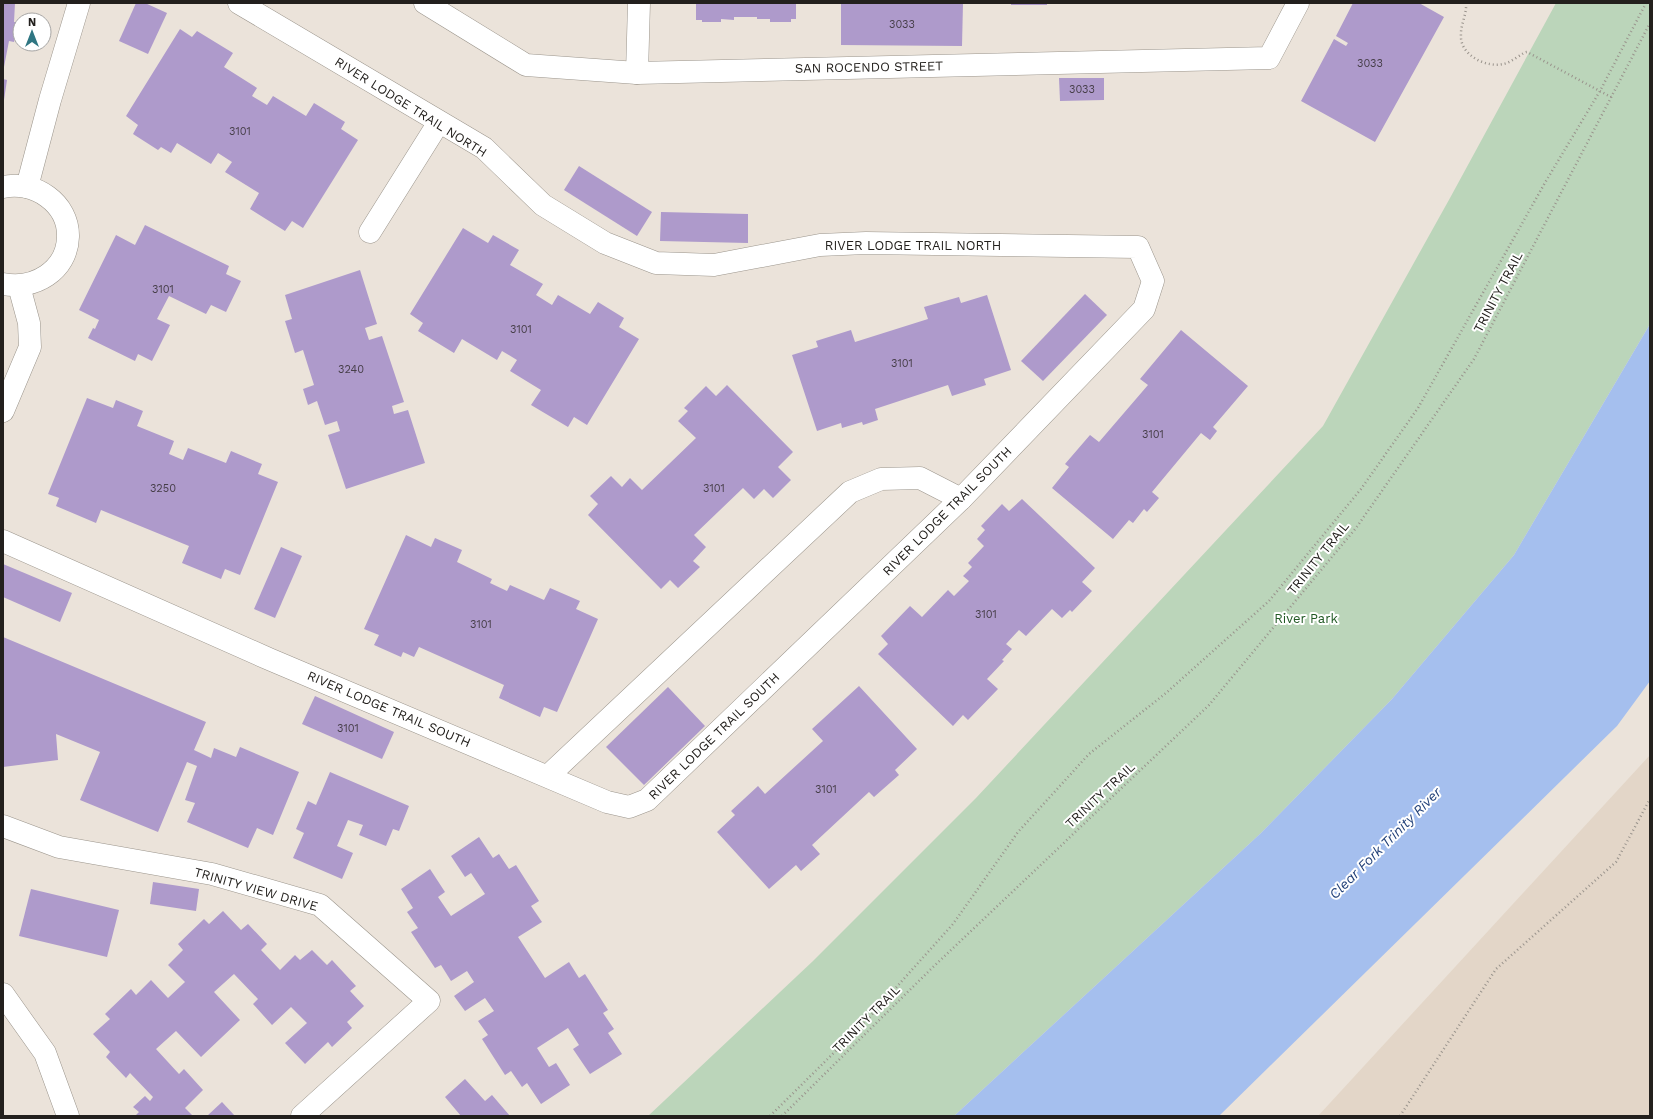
<svg xmlns="http://www.w3.org/2000/svg" width="1653" height="1119" viewBox="0 0 1653 1119" font-family="'Work Sans',sans-serif">
  <style>
    .built { fill: #e3d6c8 }
    .green { fill: #bbd5ba }
    .water { fill: #a5bfee }
    .building { fill: #ae9acb }
    .lines { fill: none; stroke-linecap: round; stroke-linejoin: round }
    .minor-casing { stroke: #9b958c; stroke-width: 23 }
    .path { stroke: #99938c; stroke-width: 2.5; stroke-dasharray: 1 3; stroke-linecap: butt }
    .minor { stroke: #fff; stroke-width: 22 }
    .labels { text-anchor: middle; dominant-baseline: central; stroke-width: 4; stroke-linejoin: round; paint-order: stroke }
    .number-label { font-size: 11px; fill: #463e48 }
    .street-label { font-size: 13px; fill: #23201d; stroke: #fff }
    .park-label { font-size: 13px; fill: #215924; stroke: #fff }
    .water-label { font-size: 14px; font-style: italic; fill: #224179; stroke: #fff }
  </style>
  <rect width="100%" height="100%" fill="#ebe3da"/>
  <path class="built" d="M1650,755V1116H1318Z"/>
  <path class="green" d="M1556,3H1650V324L1514,555L1392,699L1261,833L954,1116H648L813,961L976,798L1323,426L1450,198Z"/>
  <path class="water" d="M1650,324V681L1617,726L1219,1116H954L1261,833L1392,699L1514,555Z"/>
  <g class="building">
    <path d="M3,3H15L14,22H18L14,42L9,41L4,67Z"/>
    <path d="M136,3H145L167,13L148,54L119,41Z"/>
    <path d="M696,3H796V19H791V22H770V19H757V17H734V20L721,19V22H702V20H696Z"/>
    <path d="M841,3H963L962,46L841,45Z"/>
    <rect x="1011" y="3" width="36" height="2"/>
    <path d="M1353,3H1419L1444,17L1375,142L1301,101L1334,39L1346,46L1348,43L1336,36Z"/>
    <path d="M180,29L192,37L197,31L233,53L224,67L257,88L252,96L267,105L273,96L306,116L314,103L345,122L341,129L358,140L303,228L292,221L285,231L250,209L259,193L225,172L232,162L218,153L211,164L177,143L171,153L161,147L158,150L133,134L138,125L126,116Z"/>
    <path d="M1059,78H1104V100L1060,101Z"/>
    <path d="M3,79L7,80L4,100H3Z"/>
    <path d="M579,166L652,212L637,236L564,190Z"/>
    <path d="M661,212L748,214V243L660,241Z"/>
    <path d="M145,225L229,266L226,274L241,281L226,312L211,305L206,314L169,296L157,319L170,325L152,361L138,354L135,361L88,338L93,328L95,329L99,320L79,310L116,235L135,245Z"/>
    <path d="M463,228L488,243L493,235L519,250L510,265L543,284L536,295L552,305L558,295L590,314L598,302L624,318L619,327L639,339L587,425L574,417L568,427L531,405L541,390L510,371L517,360L502,351L497,360L462,339L454,353L418,331L423,323L410,314Z"/>
    <path d="M360,270L377,324L365,328L369,340L382,336L404,402L392,406L394,414L408,410L425,463L346,489L328,435L340,431L337,421L325,425L317,401L308,405L303,389L314,385L303,350L295,353L285,321L292,319L285,295Z"/>
    <path d="M1085,294L1107,315L1043,381L1021,361Z"/>
    <path d="M987,295L1011,370L984,379L986,385L952,396L948,385L875,409L878,420L863,425L862,422L842,428L841,423L817,431L792,355L818,347L816,341L851,330L855,342L928,319L924,307L959,297L961,303Z"/>
    <path d="M1181,330L1248,386L1213,427L1217,431L1210,440L1201,433L1152,492L1159,498L1147,512L1144,509L1133,523L1129,520L1113,539L1052,488L1069,467L1065,464L1090,435L1099,442L1148,385L1140,379Z"/>
    <path d="M727,385L793,452L778,467L791,480L773,498L764,489L754,499L743,488L694,535L706,547L693,561L700,567L678,588L670,580L661,589L588,515L598,504L590,496L611,476L622,487L630,478L642,490L696,438L678,421L688,411L684,408L706,386L716,396Z"/>
    <path d="M87,398L113,408L116,400L143,411L137,426L174,441L169,454L183,460L188,448L226,463L231,451L262,464L258,474L278,482L240,575L225,569L221,579L182,563L189,546L101,510L96,523L56,506L59,498L48,494Z"/>
    <path d="M1022,499L1095,568L1082,582L1092,591L1072,612L1070,610L1062,618L1052,609L1026,636L1019,630L1006,644L1012,649L1002,660L1004,661L987,679L998,689L968,720L963,715L953,726L878,654L888,644L881,636L910,606L922,617L948,590L954,596L969,581L963,576L972,567L968,563L984,546L977,539L985,530L981,526L1002,504L1009,511Z"/>
    <path d="M406,535L431,547L435,538L462,550L457,562L492,579L490,583L507,591L510,585L544,600L550,588L580,601L576,609L598,619L557,712L544,707L540,717L499,698L504,685L419,647L414,657L403,652L401,657L374,645L379,635L364,629Z"/>
    <path d="M281,547L302,556L275,618L254,609Z"/>
    <path d="M3,564L72,593L60,622L3,597Z"/>
    <path d="M3,637L206,722L194,750L211,758L214,748L236,757L240,747L299,772L273,835L257,828L248,848L187,822L195,803L185,800L197,766L187,762L158,832L80,800L100,752L56,734L58,760L3,767Z"/>
    <path d="M859,686L917,749L895,770L899,775L874,797L869,792L812,845L820,854L801,871L796,865L769,889L717,832L735,815L731,811L758,786L765,794L823,741L812,729Z"/>
    <path d="M668,687L705,726L644,785L606,747Z"/>
    <path d="M315,696L394,732L382,759L302,724Z"/>
    <path d="M330,772L409,806L399,831L393,829L386,846L359,835L363,825L348,820L337,846L353,853L342,879L293,858L304,833L296,829L308,801L316,805Z"/>
    <path d="M479,837L493,858L499,854L509,869L516,865L539,901L531,906L542,922L518,937L545,978L569,962L579,978L585,974L608,1010L603,1013L614,1029L608,1033L622,1054L590,1074L573,1049L579,1045L568,1028L537,1048L549,1067L556,1063L570,1085L541,1104L527,1083L522,1087L511,1071L505,1075L482,1039L488,1035L478,1021L494,1011L485,998L465,1011L454,996L474,982L467,971L451,981L441,965L435,968L411,932L418,928L407,912L413,908L401,889L430,869L445,892L438,897L451,916L485,894L471,873L465,877L451,856Z"/>
    <path d="M153,882L199,889L196,911L150,904Z"/>
    <path d="M31,889L119,910L107,957L19,936Z"/>
    <path d="M223,911L241,930L248,924L267,944L261,950L280,970L295,955L300,960L312,950L327,965L332,960L356,986L350,991L364,1006L347,1022L352,1028L332,1047L328,1042L305,1064L285,1043L307,1023L291,1007L272,1025L253,1004L258,999L234,974L214,992L240,1020L201,1057L176,1031L156,1049L179,1074L184,1069L203,1090L185,1108L193,1116H135L139,1112L133,1107L145,1096L150,1101L153,1097L130,1073L126,1078L106,1057L110,1052L93,1034L110,1019L105,1014L131,989L136,995L151,980L168,998L185,982L168,965L183,950L178,944L204,919L209,924Z"/>
    <path d="M465,1079L485,1101L492,1095L510,1116H461L445,1097Z"/>
    <path d="M222,1102L235,1116H207Z"/>
  </g>
  <g class="lines">
    <defs>
      <g id="minor">
        <path d="M425,3L526,65L637,73L1269,58L1298,3"/>
        <path d="M637,73L639,3"/>
        <path d="M3,187C34,180 69,203 68,237C67,271 34,290 3,284"/>
        <path d="M27,187L50,100L79,3"/>
        <path d="M370,232L439,122"/>
        <path d="M3,411L30,347L29,323L19,286"/>
        <path d="M3,541L269,659L607,802L629,807L647,800L961,499L1144,309L1153,281L1138,247L866,243L820,245L714,265L656,263L605,243L543,205L484,148L239,3"/>
        <path d="M548,776L850,492L881,479L920,478L961,499"/>
        <path d="M3,826L59,847L212,874L320,905L429,1001L302,1116"/>
        <path d="M3,994L45,1053L68,1116"/>
      </g>
    </defs>
    <use href="#minor" class="minor-casing"/>
    <g class="path">
      <path d="M1466,3C1467,15 1460,25 1461,37C1461,55 1486,68 1503,64C1511,63 1523,52 1527,52L1611,97"/>
      <path d="M770,1116L867,1020L953,924L1018,832L1089,754L1166,693L1269,601L1361,489L1418,408L1546,181L1600,91L1646,3"/>
      <path d="M782,1116L929,971L1209,705L1356,528L1474,359L1650,23"/>
      <path d="M1400,1116L1496,969L1616,862L1650,799"/>
    </g>
    <use href="#minor" class="minor"/>
  </g>
  <g class="labels">
    <g class="number-label">
      <text x="902" y="24">3033</text>
      <text x="1370" y="63">3033</text>
      <text x="1082" y="89">3033</text>
      <text x="240" y="131">3101</text>
      <text x="163" y="289">3101</text>
      <text x="521" y="329">3101</text>
      <text x="902" y="363">3101</text>
      <text x="351" y="369">3240</text>
      <text x="1153" y="434">3101</text>
      <text x="163" y="488">3250</text>
      <text x="714" y="488">3101</text>
      <text x="986" y="614">3101</text>
      <text x="481" y="624">3101</text>
      <text x="348" y="728">3101</text>
      <text x="826" y="789">3101</text>
    </g>
    <g class="street-label">
      <text transform="translate(869 67) rotate(-1)">SAN ROCENDO STREET</text>
      <text transform="translate(411 107) rotate(32)">RIVER LODGE TRAIL NORTH</text>
      <text x="913" y="245">RIVER LODGE TRAIL NORTH</text>
      <text transform="translate(1498 292) rotate(-62)">TRINITY TRAIL</text>
      <text transform="translate(947 511) rotate(-45)">RIVER LODGE TRAIL SOUTH</text>
      <text transform="translate(1318 558) rotate(-51)">TRINITY TRAIL</text>
      <text transform="translate(389 709) rotate(23)">RIVER LODGE TRAIL SOUTH</text>
      <text transform="translate(714 736) rotate(-44)">RIVER LODGE TRAIL SOUTH</text>
      <text transform="translate(1100 795) rotate(-43)">TRINITY TRAIL</text>
      <text transform="translate(256 889) rotate(16)">TRINITY VIEW DRIVE</text>
      <text transform="translate(866 1019) rotate(-45)">TRINITY TRAIL</text>
    </g>
    <g class="park-label">
      <text x="1306" y="618">River Park</text>
    </g>
    <g class="water-label">
      <text transform="translate(1385 843) rotate(-45)">Clear Fork Trinity River</text>
    </g>
  </g>
  <rect width="1653" height="1119" fill="none" stroke="#23201d" stroke-width="8"/>
  <g transform="translate(32 32)"><circle r="19" fill="#ffffff" stroke="#a7a6a5"/>
  <path d="M0-3L7 15L0 10L-7 15Z" fill="#2f7682"/>
  <text y="-6" font-size="11" font-weight="bold" text-anchor="middle" fill="#23201d">N</text>
  </g>
</svg>
